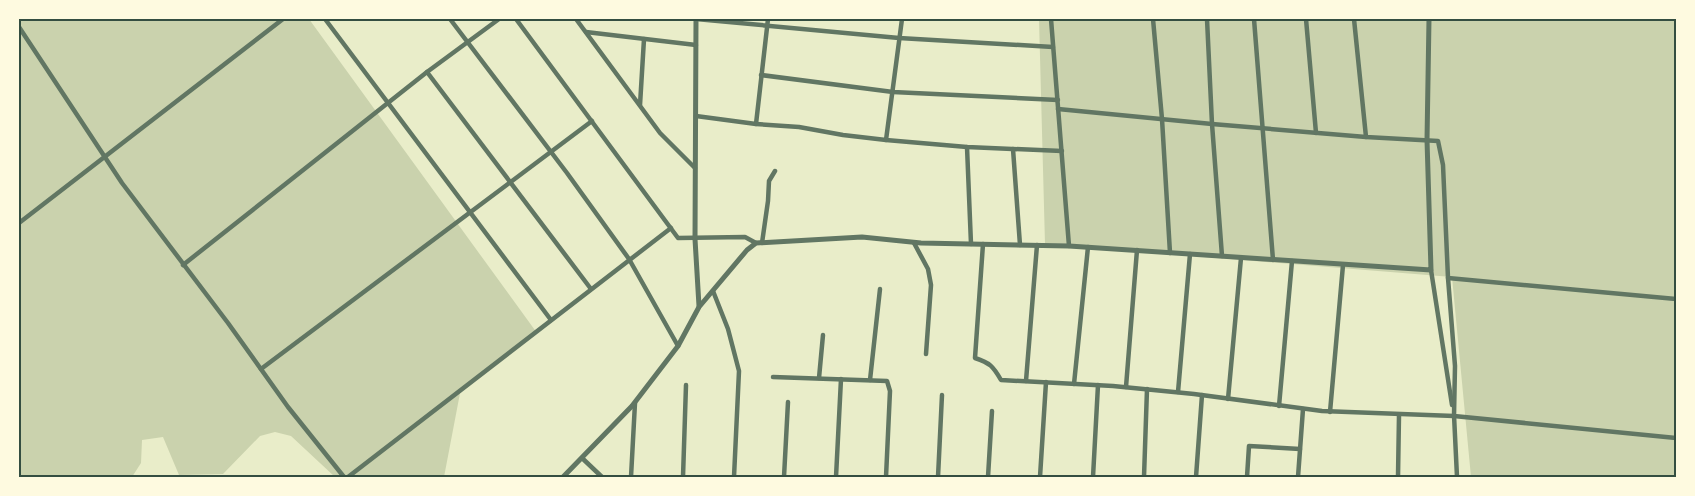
<svg xmlns="http://www.w3.org/2000/svg" width="1695" height="496" viewBox="0 0 1695 496" font-family="'Zilla Slab',serif">
  <style>
    .green { fill: #cad2ad }
    .lines { fill: none; stroke-linecap: round; stroke-linejoin: round }
    .minor { stroke: #617663; stroke-width: 4.5 }
    .tertiary { stroke: #617663; stroke-width: 5 }
    .neatline { fill: none; stroke: #344e41; stroke-width: 2 }
  </style>
  <rect width="100%" height="100%" fill="#e9edc9"/>
  <g class="green">
    <path d="M19,19H309L537,333L461,388L444,477H335L291,436L275,432L260,436L223,474L179,475L163,437L142,440L141,463L132,477H19Z"/>
    <path d="M1039,19H1676V477H1471L1452,277L1045,244Z"/>
  </g>
  <g class="lines">
    <g class="minor">
      <path d="M325,19L551,320"/>
      <path d="M450,19L567,173L629,259L678,346"/>
      <path d="M516,19L678,238L745,237L756,243"/>
      <path d="M576,19L660,133L695,168"/>
      <path d="M696,19L899,38L1053,47"/>
      <path d="M1051,19L1069,246"/>
      <path d="M1153,19L1162,119L1170,253"/>
      <path d="M1207,19L1212,124L1222,256"/>
      <path d="M1254,19L1273,260"/>
      <path d="M1306,19L1316,133"/>
      <path d="M1354,19L1366,137"/>
      <path d="M19,27L122,183L228,323L288,407L344,477"/>
      <path d="M586,32L696,45"/>
      <path d="M427,72L591,289"/>
      <path d="M761,75L893,92L1058,100"/>
      <path d="M640,105L644,39"/>
      <path d="M1058,109L1212,124L1366,137L1438,141L1443,165L1448,278"/>
      <path d="M696,116L756,124L768,19"/>
      <path d="M756,124L799,127L843,135L886,140L967,147L1062,151"/>
      <path d="M886,140L902,19"/>
      <path d="M967,147L971,244"/>
      <path d="M1013,149L1020,245"/>
      <path d="M19,223L283,19"/>
      <path d="M762,243L768,201L769,181L775,171"/>
      <path d="M914,243L928,269L931,285L926,354"/>
      <path d="M983,244L975,358C990,363 993,366 1001,380L1113,386L1194,394L1322,411L1454,416L1676,438"/>
      <path d="M183,265L427,72L499,19"/>
      <path d="M1431,270L1452,405"/>
      <path d="M713,291L728,329L739,371L734,477"/>
      <path d="M261,369L592,121"/>
      <path d="M773,377L887,381L890,391L886,477"/>
      <path d="M819,378L823,335"/>
      <path d="M870,380L880,289"/>
      <path d="M1026,381L1037,245"/>
      <path d="M1074,384L1088,247"/>
      <path d="M1126,387L1137,250"/>
      <path d="M1178,392L1190,254"/>
      <path d="M1228,399L1241,258"/>
      <path d="M1279,406L1292,261"/>
      <path d="M1330,412L1343,265"/>
      <path d="M1454,415L1457,477"/>
      <path d="M1454,416L1455,366L1448,278L1676,299"/>
      <path d="M582,458L602,477"/>
      <path d="M348,477L671,228"/>
      <path d="M631,477L635,403"/>
      <path d="M683,477L686,385"/>
      <path d="M784,477L788,402"/>
      <path d="M836,477L841,379"/>
      <path d="M938,477L942,395"/>
      <path d="M988,477L992,411"/>
      <path d="M1040,477L1046,382"/>
      <path d="M1093,477L1098,385"/>
      <path d="M1144,477L1147,389"/>
      <path d="M1196,477L1202,395"/>
      <path d="M1247,477L1249,446L1300,449"/>
      <path d="M1298,477L1303,409"/>
      <path d="M1398,477L1399,415"/>
    </g>
    <g class="tertiary">
      <path d="M696,19L695,239L699,306"/>
      <path d="M563,477L632,406L678,346L699,307L747,250L756,243L862,237L921,243L1069,246L1431,270L1427,140L1429,19"/>
    </g>
  </g>
  <rect width="1695" height="496" fill="none" stroke="#fefae0" stroke-width="40"/>
  <rect x="20" y="20" width="1655" height="456" class="neatline"/>
</svg>
